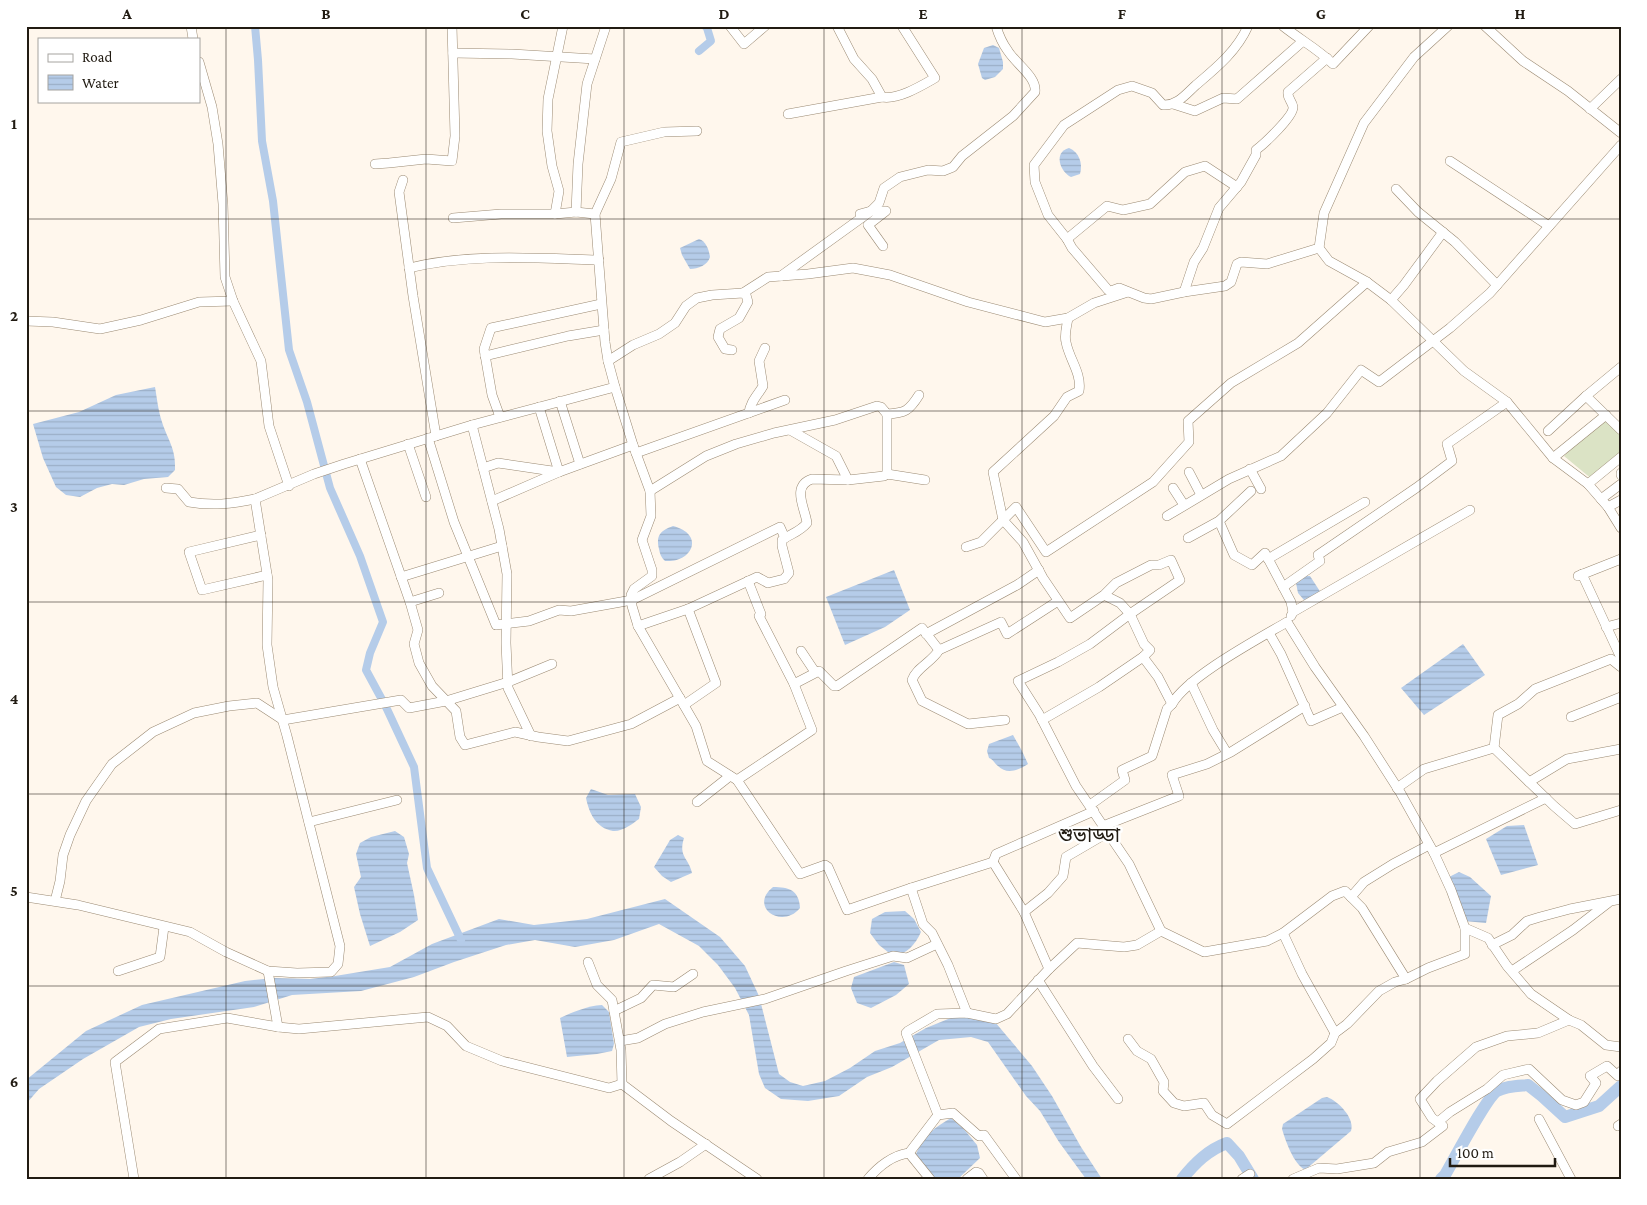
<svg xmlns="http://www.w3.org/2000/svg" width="1647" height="1205" viewBox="0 0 1647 1205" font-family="'Crimson Pro','Noto Sans Bengali',serif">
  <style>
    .green { fill: #dbe3c5 }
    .water { fill: url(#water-rules) }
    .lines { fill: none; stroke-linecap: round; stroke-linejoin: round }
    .canal { stroke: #b5cce9; stroke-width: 8 }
    .river { stroke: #b5cce9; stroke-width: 12 }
    .street-casing { stroke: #9b8a73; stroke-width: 10 }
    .street { stroke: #fff; stroke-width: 9 }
    .grid { fill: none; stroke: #211b12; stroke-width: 1; stroke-opacity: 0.55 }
    .labels { text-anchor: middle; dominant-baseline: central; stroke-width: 5; stroke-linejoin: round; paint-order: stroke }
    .quarter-label { font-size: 20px; fill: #211b12; stroke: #fff }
    .neatline { fill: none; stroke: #211b12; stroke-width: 2 }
    .grid-label { font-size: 16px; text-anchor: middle; font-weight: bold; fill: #211b12 }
  </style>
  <defs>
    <pattern id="water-rules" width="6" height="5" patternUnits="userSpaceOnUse" patternTransform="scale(1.25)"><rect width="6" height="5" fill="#b5cce9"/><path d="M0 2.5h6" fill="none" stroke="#9bafc7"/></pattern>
  </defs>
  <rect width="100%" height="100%" fill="#fff7ed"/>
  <path class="green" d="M1606,415L1621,430V457L1593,480L1564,456Z"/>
  <g class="water">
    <path d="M993,45L999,48L1003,62V69L995,77L985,80L982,78L978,64L984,48Z"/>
    <path d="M1069,148C1079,152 1083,163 1080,174L1071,177C1060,172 1053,152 1069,148Z"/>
    <path d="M699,239C706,241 709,250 710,257C708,265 698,269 690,269L682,255L680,248Z"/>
    <path d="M155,387C157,398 158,410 162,422C168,441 176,448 175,470L168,477L144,479L124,485L112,484L97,488L80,497L66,495L56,487L43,458L33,424L79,412L116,395Z"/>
    <path d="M673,526C705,534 693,563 665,561C661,557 660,554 659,549C656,535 660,531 673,526Z"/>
    <path d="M894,570L910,610L885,627L845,645L826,597Z"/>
    <path d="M1302,576H1310L1323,596L1309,606L1298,593L1295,578Z"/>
    <path d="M1463,644L1485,675L1424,715L1401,688Z"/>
    <path d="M1013,735L1022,751L1028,764C1019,770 1007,775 998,766C994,763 994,760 989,758L987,751L989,744Z"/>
    <path d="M591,789L608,795L635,794L641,807L639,819C632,824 622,832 613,831C596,828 589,813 586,798Z"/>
    <path d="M1524,825L1538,865L1501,875L1486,839L1507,826Z"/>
    <path d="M395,831L404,837L409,854L407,863L414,895L418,920L400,932L370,946L360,914L354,887L361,877L356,854L360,843L371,837Z"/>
    <path d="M678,835L684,838C678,857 689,858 692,873L671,882L662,876L654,867L670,840Z"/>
    <path d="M1459,872L1470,877L1491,896L1486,923L1464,921L1449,877Z"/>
    <path d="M773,887C789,887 799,890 800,908C782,930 748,907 773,887Z"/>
    <path d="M665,899L720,937L745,966L759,996L779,1074L790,1082L803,1086L825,1081L850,1068L875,1051L900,1043L926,1028L953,1017L973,1015L995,1022L1032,1066L1052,1096L1081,1147L1102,1179H1086L1059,1142L1040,1111L1026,1096L988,1042L971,1037L939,1040L892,1067L867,1077L839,1096L808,1101L781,1099L765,1088L759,1074L749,1015L735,988L718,965L699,946L659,924L614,940L575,947L535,940L506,945L454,962L414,977L361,991L292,995L254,1007L171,1019L139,1027L83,1059L39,1089L26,1104V1080L86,1031L142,1005L245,981L274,978L310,979L335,976L390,967L432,944L499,919L534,925L587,919Z"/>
    <path d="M905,911L914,919L921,932C915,945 907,954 893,956L879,945L870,933L872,919L885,912Z"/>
    <path d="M894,962L904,965L909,984L896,995L871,1008L857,1003L851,988L854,977Z"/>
    <path d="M602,1005L609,1012L614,1044L612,1051L597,1054L567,1057L560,1018C573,1012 587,1006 602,1005Z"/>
    <path d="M1327,1097C1338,1101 1355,1118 1351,1131L1305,1170C1293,1163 1286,1142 1282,1129L1283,1124L1322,1098Z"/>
    <path d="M951,1118L963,1128L977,1145L980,1158L958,1179H936L928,1172L916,1154C923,1136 935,1127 951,1118Z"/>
  </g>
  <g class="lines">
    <g class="canal">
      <path d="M255,26L258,60L262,141L273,201L289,350L307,402L330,488L360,556L383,622L370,653L366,670L386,707L414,767L427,868L461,940"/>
      <path d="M699,51L711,41L707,28L705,26"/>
    </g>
    <g class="river">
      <path d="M1182,1179C1195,1163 1208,1150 1227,1143L1239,1156L1253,1179"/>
      <path d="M1441,1179L1445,1175C1454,1160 1486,1098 1497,1091C1506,1086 1517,1086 1528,1085L1542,1096L1565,1117L1599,1106L1621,1086"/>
    </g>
    <defs>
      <g id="street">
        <path d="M191,26L193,39"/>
        <path d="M730,26L744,44L765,26"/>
        <path d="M837,26L854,59L872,79L882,97C898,100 921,86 935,78L902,26"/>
        <path d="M1248,26C1237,51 1216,68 1196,85C1186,94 1177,106 1163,105L1152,93L1132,86L1118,90L1064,125L1034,165L1035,182L1048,215L1067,239L1072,248L1108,290L1111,291L1119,288L1144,298L1151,299L1184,292L1225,286L1231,282L1237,264L1241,262L1267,264L1319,248L1329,261L1367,282L1391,300L1464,371L1507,402L1553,458"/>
        <path d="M1283,26C1299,39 1318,49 1333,64L1369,26"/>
        <path d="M1485,26L1523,61L1568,91L1621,133"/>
        <path d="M453,53L512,54L595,59"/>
        <path d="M199,62L212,107L218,144L223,204L225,277L233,301L261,361L269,426L289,486"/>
        <path d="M1173,104L1195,111L1223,98L1237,99L1303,41"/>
        <path d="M1590,109L1621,79"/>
        <path d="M788,114L882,97"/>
        <path d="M1450,161L1549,226"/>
        <path d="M375,164L389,163L426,159L452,161L455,136L452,26"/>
        <path d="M403,180L399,192L413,296L436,436"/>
        <path d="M1396,189L1418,212L1455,242L1497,285"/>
        <path d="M576,212L578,164L587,84L606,26"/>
        <path d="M555,214L559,191L552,166L547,131L548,99L563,26"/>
        <path d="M595,214L611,179L621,142L664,132L697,131"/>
        <path d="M860,214L871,211L879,203L884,188L900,177L928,170L943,171L953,167L962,156L1013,116L1035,92C1037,77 1016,64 1008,51C1002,43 999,36 996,26"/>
        <path d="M453,218L501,214H555L576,212L595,214L605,342L608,361L615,387"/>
        <path d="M1067,239L1107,206L1123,210L1150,204L1185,172L1205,166L1237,187"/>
        <path d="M1319,248L1324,213L1364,123L1414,57L1448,26"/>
        <path d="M409,268C470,253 536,258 599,260"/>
        <path d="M781,276L871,211H886L868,225L883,246"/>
        <path d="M1184,292L1194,262L1203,248L1219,208L1241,182L1256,155V150C1264,144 1294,116 1293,107C1292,101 1287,98 1288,92L1327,58"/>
        <path d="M743,293L768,277L808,274L853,268L890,275L968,302L1045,322L1068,318L1094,303L1128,292"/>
        <path d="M1391,300L1404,285L1443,232"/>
        <path d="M1068,318C1067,325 1064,335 1066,342C1069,359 1082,373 1079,391L1067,397L1054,416L993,472L1003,520L1023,542L1043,578L1070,618L1104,595L1120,603L1130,614L1180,580L1171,560L1159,565H1151L1116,583L1104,595"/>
        <path d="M26,321L53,322L100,329L141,320L199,302L233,301"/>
        <path d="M485,356L568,336L604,330"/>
        <path d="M608,361L633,345L659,334L675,323L686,306L697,298L712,295L743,293L746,295L748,302L739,318L720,329L718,337L725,349L732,350"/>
        <path d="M1621,367L1586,396L1621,430"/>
        <path d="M560,401L580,464"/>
        <path d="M749,413C750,402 758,395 763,386L759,361L765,348"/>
        <path d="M887,414V474"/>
        <path d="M500,417L492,395L484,349L491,328L601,304"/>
        <path d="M472,425L499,529L507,574L506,643L508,688L531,736"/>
        <path d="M790,430L836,456L848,480"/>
        <path d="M1548,431L1586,396"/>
        <path d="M428,438L454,522L496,625L529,621L559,610L571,611L632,600L780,527L785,538"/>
        <path d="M408,444L426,497"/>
        <path d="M636,453L785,400"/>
        <path d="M360,459L410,602L439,593"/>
        <path d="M483,468L498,463L559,472L633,445"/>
        <path d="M1250,469L1261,489"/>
        <path d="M1189,472L1201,495"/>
        <path d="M1621,473V475"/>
        <path d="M1588,484L1553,458L1606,415"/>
        <path d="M166,488L178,489L189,502C213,506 231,504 255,499"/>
        <path d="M1173,488L1184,505"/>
        <path d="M650,491L706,456L736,444L774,433L835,420L877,406L881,407L887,414C905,413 909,411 919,395"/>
        <path d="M1601,499L1621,484"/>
        <path d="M1621,500L1608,507L1621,528"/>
        <path d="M492,501L559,472L539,407"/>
        <path d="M1608,507L1588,484L1621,457"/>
        <path d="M1167,516L1229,479L1281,456L1327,413L1361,370L1379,382L1450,328L1490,293L1621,145"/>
        <path d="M1219,521L1234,555L1252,565L1265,553L1291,602L1293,612L1291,616"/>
        <path d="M261,535L189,552L202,590L267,575"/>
        <path d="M1188,538L1219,521L1251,491"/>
        <path d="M966,547L981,542L1016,507L1046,552L1153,482L1189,442L1188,421L1231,383L1298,343L1367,282"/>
        <path d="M1268,559L1365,502"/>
        <path d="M1582,574L1621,658"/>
        <path d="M1578,576L1621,559"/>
        <path d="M401,577L502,546"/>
        <path d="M1283,587L1320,561L1318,555L1416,488L1452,461L1447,444L1507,402"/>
        <path d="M410,602L418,630L414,644L419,663L432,686L456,711L460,737L465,745L515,732L538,737L568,741L631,724L680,698"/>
        <path d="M1293,612L1470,510"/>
        <path d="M638,626L688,609L757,577L768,583L784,579L789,573L782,546V540C790,534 800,532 807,523C805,508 791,486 812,479L848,480L884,476L887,474L925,480"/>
        <path d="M1606,627L1621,623"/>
        <path d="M1269,633L1281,654L1311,721L1343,707"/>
        <path d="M926,634L1017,585L1039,570"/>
        <path d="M939,650C932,662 916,668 912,680L922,701L968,724L1005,720"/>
        <path d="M801,651L815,672"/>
        <path d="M1191,683L1213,730L1227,753"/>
        <path d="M794,684L819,671L834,686H837L922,628L939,650L1001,622L1007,634L1058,601"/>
        <path d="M684,705L716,683L688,609"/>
        <path d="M1571,717L1621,697"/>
        <path d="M1042,720L1099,687L1143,657"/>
        <path d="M1494,748L1498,715L1518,704L1535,689L1611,659L1621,667"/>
        <path d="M737,780L812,730L794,684L759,616L761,614L748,581"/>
        <path d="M1529,782L1567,759L1621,749"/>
        <path d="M1397,788L1424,769L1494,748L1554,806L1575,824L1621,810"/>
        <path d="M697,802L730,776"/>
        <path d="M1090,805L1125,780L1122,770L1152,756L1167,709L1172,704"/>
        <path d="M309,822L397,800"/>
        <path d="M1103,826L1179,796L1172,775L1207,764L1231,752L1305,706"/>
        <path d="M1434,853L1546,798"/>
        <path d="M993,862L996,854L1094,811"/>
        <path d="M911,888L923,924L932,933L948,965L967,1013"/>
        <path d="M26,897L78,905L190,932L226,952L268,971L297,973L331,972L338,964L340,946L287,736L273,687L267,645L268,580L255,499L314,474L344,464L472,425L615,387L633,445L650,491L651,516L642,540L652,570V576L634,589L631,595L632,606L638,626L696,726L707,761L737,780L800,874L825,865L828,867L847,910L911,888L993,862L1024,912L1049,969"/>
        <path d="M1351,897L1364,882L1393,864L1429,845"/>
        <path d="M55,901L60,881L63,855L70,835L86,801L112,764L153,732L194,713L229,706L257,703L283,720L401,700L409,708L446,701L508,682L552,664"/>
        <path d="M1024,912L1048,893L1063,876L1066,857L1107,833"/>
        <path d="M1161,931L1129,864L1076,786L1039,714L1018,681L1058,662L1090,644L1130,614L1144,644L1150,650L1143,657L1158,677L1172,704C1187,677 1258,639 1287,622L1315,667L1364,736L1400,792L1434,853L1451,890L1465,928L1488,938L1507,966L1531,994L1569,1020L1581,1025L1606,1045L1621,1047"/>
        <path d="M1283,933L1302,974L1335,1033"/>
        <path d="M1492,945L1512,935L1527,921L1540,917L1570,909L1621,899"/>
        <path d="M588,962L597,985L612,1000L621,1050L622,1084"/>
        <path d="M118,971L160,957L164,927"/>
        <path d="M268,971L278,1027"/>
        <path d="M1512,971L1573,930L1608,903"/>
        <path d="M1038,980L1093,1066L1118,1099"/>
        <path d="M614,1011L641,998L653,985L674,987L693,974"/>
        <path d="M1128,1039L1137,1051L1151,1059L1164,1082L1163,1091L1174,1103L1184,1106L1204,1103L1212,1115L1227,1124L1313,1059L1331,1043L1335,1033L1347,1024L1379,991L1395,982L1406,979"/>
        <path d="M620,1041L638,1038L665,1024L703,1012L765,999L846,971L893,956L907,958L937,944"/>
        <path d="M938,1115L906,1033L908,1031L937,1014L967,1013L996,1019L1007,1014L1049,969L1077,943L1124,947L1137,945L1161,931L1204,952L1267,941L1283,933L1332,896L1345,891L1362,908L1406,979L1428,968L1465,954V928"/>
        <path d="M1539,1119L1571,1179"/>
        <path d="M1438,1122L1450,1112L1487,1089L1503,1075L1529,1069L1562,1100L1576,1105L1584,1102L1596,1083L1590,1076L1607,1066L1618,1076L1621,1071"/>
        <path d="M1618,1126L1621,1124"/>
        <path d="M909,1153L930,1179"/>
        <path d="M134,1179L115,1062L159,1029L227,1018L278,1027L299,1029L428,1017L447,1026L466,1046L502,1061L609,1088L622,1084L671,1121L757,1179"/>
        <path d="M649,1179L680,1162L706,1144"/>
        <path d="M868,1179C878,1167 893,1155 909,1153L938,1115L953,1113L979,1136L984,1135L1016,1179"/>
        <path d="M967,1179L976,1172L979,1173L983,1179"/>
        <path d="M1242,1179L1250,1174"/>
        <path d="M1293,1179L1319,1168L1337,1169L1374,1163L1388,1152L1422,1142L1443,1126L1432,1118L1420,1099L1437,1081L1476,1047L1507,1036L1538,1033L1569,1020"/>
      </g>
    </defs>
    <use href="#street" class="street-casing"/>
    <use href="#street" class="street"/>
  </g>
  <path class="grid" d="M226,26V1179M426,26V1179M624,26V1179M824,26V1179M1022,26V1179M1222,26V1179M1420,26V1179M26,219H1621M26,411H1621M26,602H1621M26,794H1621M26,986H1621"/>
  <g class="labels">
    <g class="quarter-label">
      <text x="1089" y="835">শুভাড্ডা</text>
    </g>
  </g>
  <rect width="1647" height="1205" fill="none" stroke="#ffffff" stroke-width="55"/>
  <rect x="38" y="38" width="162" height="65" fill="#ffffff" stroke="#a6a4a0"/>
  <rect x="48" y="54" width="25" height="8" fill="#ffffff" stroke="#a6a4a0"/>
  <text x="82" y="62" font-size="15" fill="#211b12">Road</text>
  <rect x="48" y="75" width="25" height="15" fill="url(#water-rules)" stroke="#a6a4a0"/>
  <text x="82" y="88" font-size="15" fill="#211b12">Water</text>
  <path d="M1450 1158v8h105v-8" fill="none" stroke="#211b12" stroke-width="2.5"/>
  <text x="1457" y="1158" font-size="15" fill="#211b12" stroke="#ffffff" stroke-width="4" paint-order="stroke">100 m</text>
  <rect x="28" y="28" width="1592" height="1150" class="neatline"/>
  <g class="grid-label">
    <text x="127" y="19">A</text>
    <text x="326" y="19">B</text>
    <text x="525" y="19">C</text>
    <text x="724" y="19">D</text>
    <text x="923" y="19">E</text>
    <text x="1122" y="19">F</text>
    <text x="1321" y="19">G</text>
    <text x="1520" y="19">H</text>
    <text x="14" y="129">1</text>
    <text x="14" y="321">2</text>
    <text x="14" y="512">3</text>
    <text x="14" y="704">4</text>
    <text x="14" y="896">5</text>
    <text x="14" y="1087">6</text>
  </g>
</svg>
